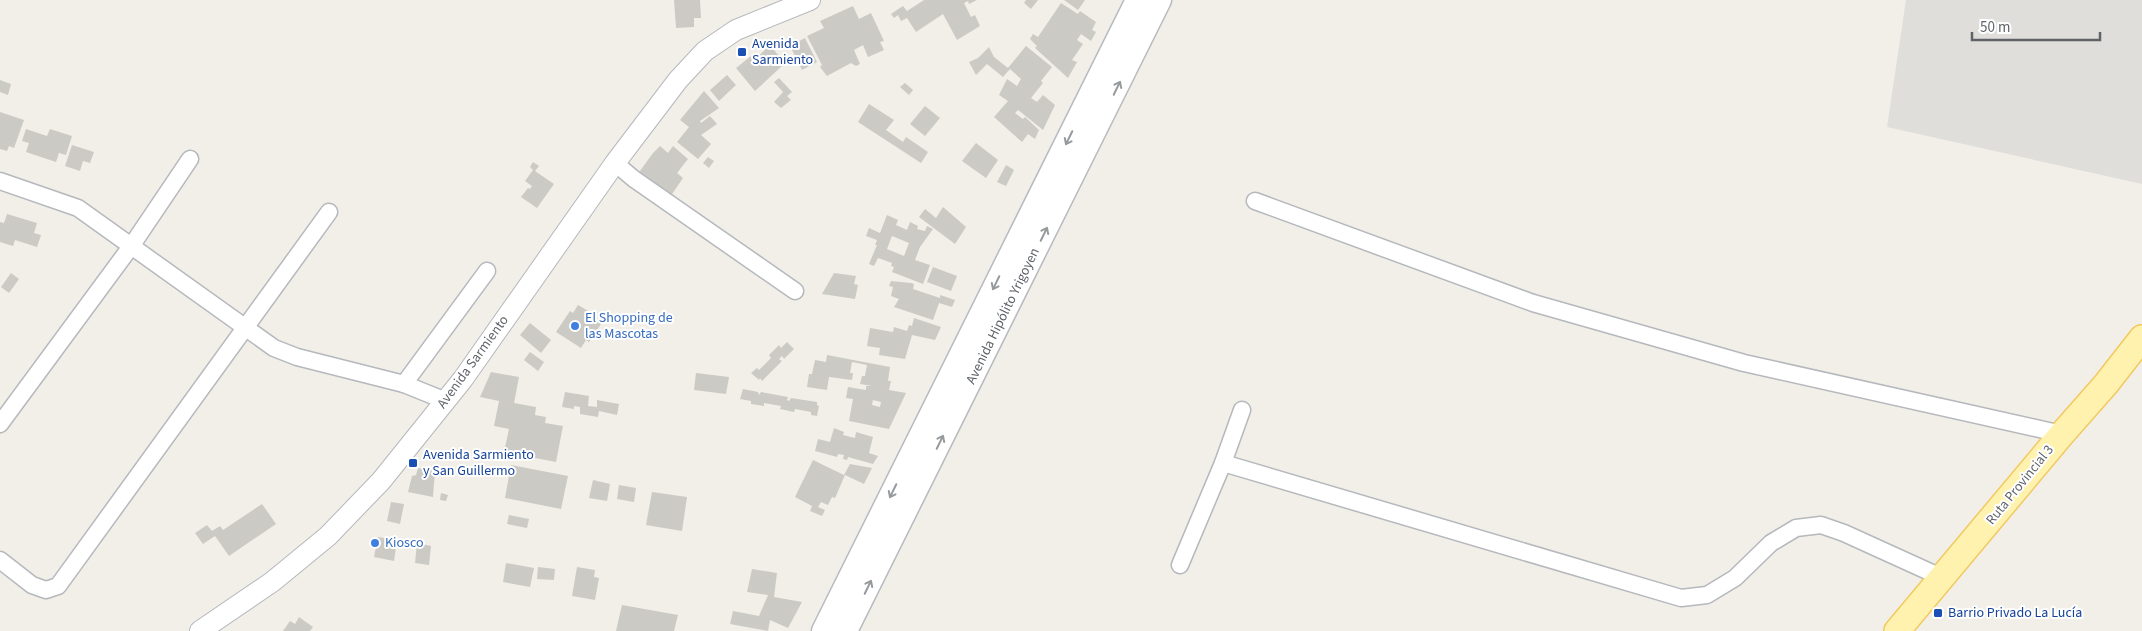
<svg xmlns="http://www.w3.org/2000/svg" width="2142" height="631" viewBox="0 0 2142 631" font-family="'Source Sans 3',sans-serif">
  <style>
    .industrial { fill: #e0deda }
    .building { fill: #cccac5; fill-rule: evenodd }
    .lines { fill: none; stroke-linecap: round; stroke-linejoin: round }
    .minor-casing { stroke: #b5b8bc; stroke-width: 19 }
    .tertiary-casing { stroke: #b5b8bc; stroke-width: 22 }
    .secondary-casing { stroke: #b6babf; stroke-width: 25 }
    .primary-casing { stroke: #f2c960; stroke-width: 28 }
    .minor { stroke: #fff; stroke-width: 16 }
    .tertiary { stroke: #fff; stroke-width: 20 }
    .secondary { stroke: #fff; stroke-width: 22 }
    .primary { stroke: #fff2af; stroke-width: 25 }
    .oneway { stroke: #979a9d }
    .transit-dot { fill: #1a4fb4; stroke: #fff; stroke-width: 2 }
    .shop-dot { fill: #3f7fe0; stroke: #fff; stroke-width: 2 }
    .labels { text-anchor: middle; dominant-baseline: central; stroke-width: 4; stroke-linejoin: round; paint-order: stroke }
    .transit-label { font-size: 14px; fill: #164399; stroke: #fff; text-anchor: start }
    .street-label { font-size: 14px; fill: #5f6368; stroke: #fff }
    .shop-label { font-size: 14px; fill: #366cbe; stroke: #fff; text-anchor: start }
  </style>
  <rect width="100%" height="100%" fill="#f1efe8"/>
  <path class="industrial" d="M1906,0H2142V184L1887,127Z"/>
  <g class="building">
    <path d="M674,0H700L701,18H694V27L676,28Z"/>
    <path d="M924,0H977L969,4L968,1L964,3L971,17L975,15L980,26L957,40L943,14L916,32L907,18L901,21L898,15L894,18L891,14L903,6L907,11Z"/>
    <path d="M1026,0H1038L1031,9L1024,3Z"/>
    <path d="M1064,0H1085L1078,10Z"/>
    <path d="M1061,3L1078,14L1080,11L1096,22L1092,30L1096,32L1091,41L1081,34L1077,40L1083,44L1072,60L1077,62L1068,78L1035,48L1037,46L1030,39L1033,34L1038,37Z"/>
    <path d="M853,6L859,19L871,13L884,41L880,42L884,50L868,57L863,45L854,50L860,64L856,66L851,63L827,76L820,67L822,65L807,36L824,28L820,21Z"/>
    <path d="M805,38L817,62L802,70L790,46Z"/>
    <path d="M770,45L779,56L776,59L782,66L755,91L736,68L751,56L754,60Z"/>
    <path d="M1026,46L1052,67L1041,81L1043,83L1031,98L1037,102L1043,95L1055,105L1043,130L1018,110L1015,113L1023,119L1025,117L1039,130L1035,139L1028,134L1022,142L994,117L1008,101L999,95L1007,79L1017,86L1021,79L1010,69L1003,77L987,64L976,75L969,62L978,58L989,47L994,57L1008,68Z"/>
    <path d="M727,75L736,85L719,101L710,90Z"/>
    <path d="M779,78L792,92L787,96L791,100L781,108L774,102L783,92L774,82Z"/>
    <path d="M0,80L11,84L8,95L0,92Z"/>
    <path d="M905,83L913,90L909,95L900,87Z"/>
    <path d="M704,91L719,108L700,121L701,123L710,116L717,124L701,135L711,144L698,159L677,142L689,127L680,120Z"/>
    <path d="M869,104L894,120L886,130L903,142L906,137L928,152L921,163L858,122Z"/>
    <path d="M925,106L940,118L925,136L910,124Z"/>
    <path d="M0,112L24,120L14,148L9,146L7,151L0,149Z"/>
    <path d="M26,129L47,136L50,129L72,136L66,155L59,153L56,162L26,152L29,143L22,141Z"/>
    <path d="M976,143L998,160L986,178L962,161Z"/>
    <path d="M72,145L94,152L90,163L83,161L80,171L65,166Z"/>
    <path d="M660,146L668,153L673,146L688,159L677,173L683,178L670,197L637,175L653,153Z"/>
    <path d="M708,157L714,161L709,168L703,163Z"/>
    <path d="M533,162L539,166L535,171L554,184L537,208L521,197L528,188L530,189L532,186L525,181L533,170L530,167Z"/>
    <path d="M1006,165L1014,170L1006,186L997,182Z"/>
    <path d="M943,207L966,227L955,244L919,217L925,209L936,218Z"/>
    <path d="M7,214L37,223L34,233L41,235L37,247L15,240L13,246L0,242V222L4,223Z"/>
    <path d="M887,215L898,220L896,225L907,230L910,222L918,226L917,229L925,231L927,226L933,229L920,247L915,260L930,265L923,284L892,272L894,267L891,266L892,263L878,258L874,266L869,264L877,245H875L877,240L866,236L869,228L880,233ZM892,236L909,243L904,256L887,249Z"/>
    <path d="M933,267L957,276L951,291L927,282Z"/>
    <path d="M11,273L19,279L9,293L1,287Z"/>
    <path d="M834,273L856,276L854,284L858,285L855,299L822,294Z"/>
    <path d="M891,281L911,283L914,284L913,289L940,298V295L955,300L952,307L939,303L933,320L894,307L899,299L891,296L893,287L889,286Z"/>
    <path d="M578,305L590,312L588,315L601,324L589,342L586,340L581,348L556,332L570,311L573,313Z"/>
    <path d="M914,318L941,327L935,340L912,335L905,359L879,355L880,348L867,346L870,328L893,332L894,327L907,331L909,325L912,326Z"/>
    <path d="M530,323L551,340L541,353L520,335Z"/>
    <path d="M787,342L794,349L784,359L782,356L779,359L782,361L762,381L760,378L759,380L751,373L757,368L759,370L771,358L769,355L779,345L781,348Z"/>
    <path d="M530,352L544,362L538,371L524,360Z"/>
    <path d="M827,355L890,367L888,381H891L889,390L906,393L889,429L849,421L853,399L846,398L848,387L866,390V386H872L860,384L862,376H865L867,365L852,362L850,373H853L852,380L829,377L827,390L807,387L809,374H812L815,360L826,362ZM873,400L881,402L880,407L872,405Z"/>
    <path d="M491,372L519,377L514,403L536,407L535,415L546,417L545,423L563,426L556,462L504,452L509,429L494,426L499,401L480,397Z"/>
    <path d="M696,373L729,377L726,394L694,390Z"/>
    <path d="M743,389L758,392L759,395L761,392L788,397L787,400L789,401L791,398L817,402V405L819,406L817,416L811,415V412L795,409L794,412L780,409L781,406L764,403V406L751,404V401L740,399Z"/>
    <path d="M565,392L589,396L588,406L597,407V400L619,404L617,415L599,411L598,417L580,414V407L574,406V409L562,407Z"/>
    <path d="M834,428L844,432L843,435L855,438L856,432L873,437L869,453L878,456L873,464L848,457L847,460L843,459L844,455L838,454L837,457L815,451L818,439L830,442Z"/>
    <path d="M813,460L844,475L850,464L872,468L864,484L845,475L835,498L832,497L828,505L821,502L818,507L825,510L822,516L810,511L812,506L795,497Z"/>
    <path d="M511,465L568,476L561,509L505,498Z"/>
    <path d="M418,468L435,471L433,497L408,492L412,476L416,475Z"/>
    <path d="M593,480L610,484L607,501L589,498Z"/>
    <path d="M619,485L636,488L634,502L617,499Z"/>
    <path d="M652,492L687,497L682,531L646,525Z"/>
    <path d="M441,493L448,495L446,501L440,500Z"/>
    <path d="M391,502L404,504L400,524L387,521Z"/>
    <path d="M262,504L276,524L229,556L215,536L203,544L195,533L207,525L212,531L220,526L223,530Z"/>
    <path d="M509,515L529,519L527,528L507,524Z"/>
    <path d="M378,537L397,540L394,561L374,557Z"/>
    <path d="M417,543L431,546L429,565L415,563Z"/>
    <path d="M506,563L534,568L530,587L503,582Z"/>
    <path d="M538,567L555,569L554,580L537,579Z"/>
    <path d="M577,567L595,570L594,577L599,578L595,600L572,596Z"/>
    <path d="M752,569L777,573L774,597L802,602L788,628L770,620L768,631L730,624L733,611L759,616L768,595L747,592Z"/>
    <path d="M622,605L678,615L674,631H616Z"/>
    <path d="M299,617L313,627L310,631H283L290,621L295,624Z"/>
  </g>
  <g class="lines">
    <defs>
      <g id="minor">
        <path d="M615,163L634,179L795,291"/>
        <path d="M0,181L78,208L274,348L297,357L404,384L446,401"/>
        <path d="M1255,201L1533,303L1744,363L2062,434"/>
        <path d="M404,384L487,271"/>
        <path d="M0,424L132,245L190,159"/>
        <path d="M1223,463L1681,598L1707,595L1735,578L1771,543L1796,528L1821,525L1844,533L1943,578"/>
        <path d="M0,560L32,585L46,590L58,586L329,212"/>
        <path d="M1180,565L1223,463L1242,410"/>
      </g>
      <path id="tertiary" d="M200,631L272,582L328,536L381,481L463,379L615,163L678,80L705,51L736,30L810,0"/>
      <g id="secondary">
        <path d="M823,631L1137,0"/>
        <path d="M846,631L1160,0"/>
      </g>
      <path id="primary" d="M1897,631L2062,434L2106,384L2142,338"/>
    </defs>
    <use href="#minor" class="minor-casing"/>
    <use href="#tertiary" class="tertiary-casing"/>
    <use href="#secondary" class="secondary-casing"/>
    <use href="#primary" class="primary-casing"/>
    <use href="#minor" class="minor"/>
    <use href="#tertiary" class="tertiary"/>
    <use href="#secondary" class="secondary"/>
    <use href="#primary" class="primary"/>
  </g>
  <defs><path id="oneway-shaft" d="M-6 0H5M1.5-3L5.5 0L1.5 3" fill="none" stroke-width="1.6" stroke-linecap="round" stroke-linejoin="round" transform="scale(1.25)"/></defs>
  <g class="oneway">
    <use href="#oneway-shaft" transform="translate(1117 88) rotate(-64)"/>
    <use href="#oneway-shaft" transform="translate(1069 138) rotate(116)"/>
    <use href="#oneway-shaft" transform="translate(1044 234) rotate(-64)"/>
    <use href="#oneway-shaft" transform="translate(996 283) rotate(116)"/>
    <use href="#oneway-shaft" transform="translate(940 442) rotate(-64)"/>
    <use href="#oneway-shaft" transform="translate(893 491) rotate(116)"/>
    <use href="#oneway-shaft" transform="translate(868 587) rotate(-64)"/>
  </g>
  <g class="transit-dot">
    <rect x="737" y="47" width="10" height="10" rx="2.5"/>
    <rect x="408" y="458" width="10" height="10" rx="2.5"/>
    <rect x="1933" y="608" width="10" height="10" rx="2.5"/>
  </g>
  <g class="shop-dot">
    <circle cx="575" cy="326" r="5"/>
    <circle cx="375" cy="543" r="5"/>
  </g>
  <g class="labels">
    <g class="transit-label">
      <text x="752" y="44">Avenida<tspan x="752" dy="16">Sarmiento</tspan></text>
      <text x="423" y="455">Avenida Sarmiento<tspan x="423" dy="16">y San Guillermo</tspan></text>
      <text x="1948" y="613">Barrio Privado La Lucía</text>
    </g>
    <g class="street-label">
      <text transform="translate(1003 316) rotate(-64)">Avenida Hipólito Yrigoyen</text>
      <text transform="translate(473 362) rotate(-54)">Avenida Sarmiento</text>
      <text transform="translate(2020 485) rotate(-51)">Ruta Provincial 3</text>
    </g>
    <g class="shop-label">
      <text x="585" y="318">El Shopping de<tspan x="585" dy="16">las Mascotas</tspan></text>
      <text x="385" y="543">Kiosco</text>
    </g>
  </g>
  <path d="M1972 32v8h128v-8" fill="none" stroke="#5f6368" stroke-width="2.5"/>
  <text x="1980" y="32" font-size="15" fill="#5f6368" stroke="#ffffff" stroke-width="4" paint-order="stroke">50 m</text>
</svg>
